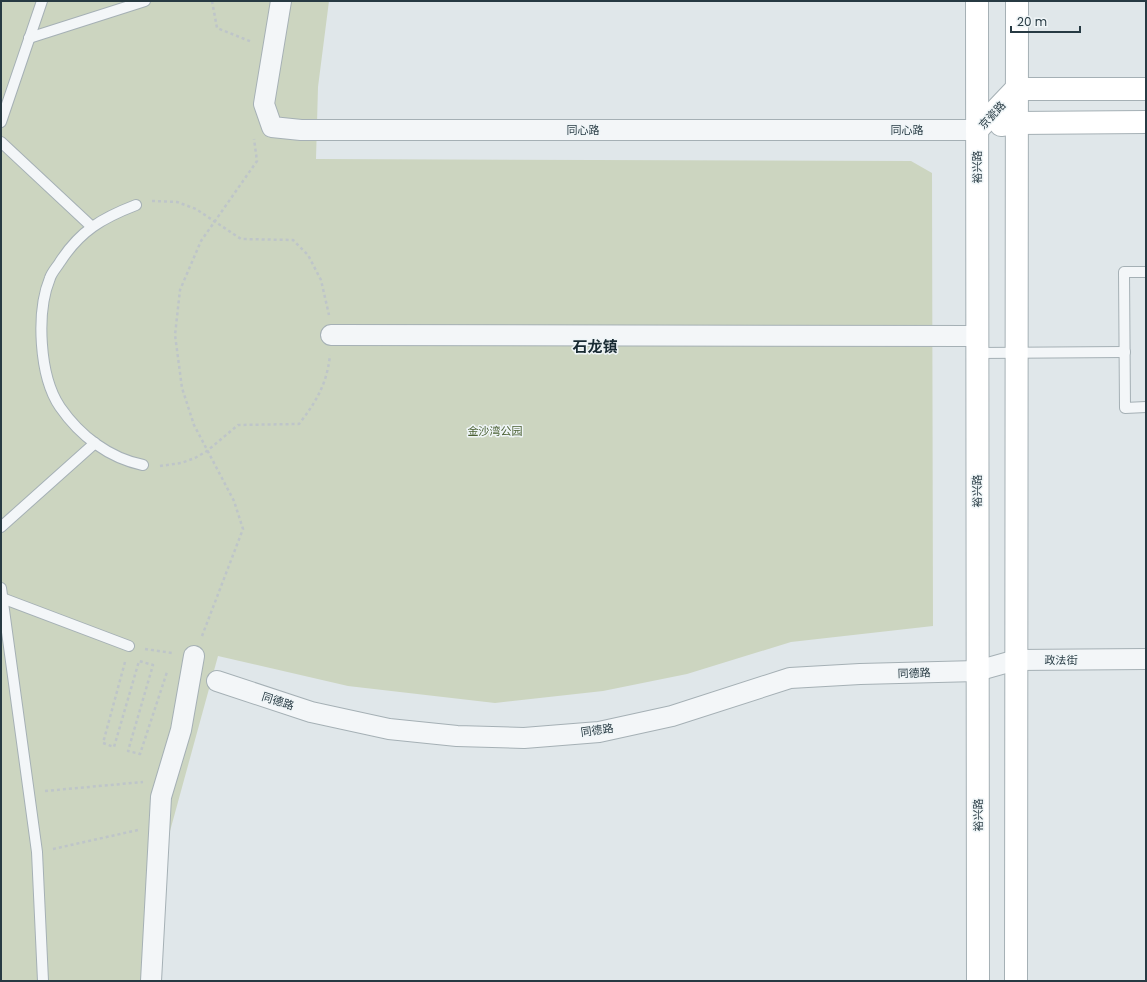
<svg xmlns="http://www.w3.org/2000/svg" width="1147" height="982" viewBox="0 0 1147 982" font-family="Poppins,'Noto Sans SC',sans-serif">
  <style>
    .park { fill: #ccd5c0 }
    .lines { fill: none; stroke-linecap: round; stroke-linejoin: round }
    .lane-casing { stroke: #a5b0b5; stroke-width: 12 }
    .street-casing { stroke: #a5b0b5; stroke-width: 22 }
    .secondary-casing { stroke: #a5b0b5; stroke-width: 24 }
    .path { stroke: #bec5c9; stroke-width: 2.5; stroke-dasharray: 3 3; stroke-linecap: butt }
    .lane { stroke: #f3f6f8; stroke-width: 10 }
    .street { stroke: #f3f6f8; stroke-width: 20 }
    .secondary { stroke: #fff; stroke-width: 22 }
    .labels { text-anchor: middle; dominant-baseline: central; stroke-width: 3; stroke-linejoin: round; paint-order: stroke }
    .street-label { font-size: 11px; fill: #273a43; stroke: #eff5f7 }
    .park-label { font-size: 11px; fill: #4a6033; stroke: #eff5f7 }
    .district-label { font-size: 15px; font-weight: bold; fill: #192b33; stroke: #eff5f7 }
  </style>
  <rect width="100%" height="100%" fill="#e0e7ea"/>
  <path class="park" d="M1,1H329L318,87L316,159L911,161L932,173L933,626L791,642L687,674L603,691L495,703L348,686L218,656L164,853L161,981H1Z"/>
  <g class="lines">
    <defs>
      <g id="lane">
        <path d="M29,38L145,1"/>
        <path d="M1,122L42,1"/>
        <path d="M1,142L91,226"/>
        <path d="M136,205C102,218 80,231 60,262C57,267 52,272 50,278C36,312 39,376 60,407C80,436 109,458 143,465"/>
        <path d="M1146,272H1124L1125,408L1146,407"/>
        <path d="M976,353L1125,352"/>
        <path d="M1,527L95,443"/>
        <path d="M1,588L37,852L43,981"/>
        <path d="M2,598L129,646"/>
      </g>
      <g id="street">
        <path d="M281,1L264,104L272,127L301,130H977"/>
        <path d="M331,335L976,336"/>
        <path d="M217,681L311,712L389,729L457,736L524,738L599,732L672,716L790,678L860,674L977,671L1016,660L1146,659"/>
        <path d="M151,981L161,797L181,730L194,656"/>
      </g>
      <g id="secondary">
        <path d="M977,1L978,981"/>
        <path d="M1001,125L1016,123L1146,122"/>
        <path d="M977,130L1016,89H1146"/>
        <path d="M1016,981L1017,1"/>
      </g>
    </defs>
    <use href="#lane" class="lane-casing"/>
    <use href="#street" class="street-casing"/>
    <use href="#secondary" class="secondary-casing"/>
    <g class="path">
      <path d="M212,1L217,28L252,42"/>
      <path d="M152,201L177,202L196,209L241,239L293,240L308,255L321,280L329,315"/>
      <path d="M160,466L181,463L195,458L207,451L238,425L299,424C316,402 327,384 330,355"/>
      <path d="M202,636L243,529L234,501L194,425L182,388L175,335L180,290L201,241L257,161L254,139"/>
      <path d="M145,649L172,653"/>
      <path d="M125,662L103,743L114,747L139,661L153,665L128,751L140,754L167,672"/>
      <path d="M45,791L143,782"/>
      <path d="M53,849L138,830"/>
    </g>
    <use href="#lane" class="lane"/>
    <use href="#street" class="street"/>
    <use href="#secondary" class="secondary"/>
  </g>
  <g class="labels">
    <g class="street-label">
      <text transform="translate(992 115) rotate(-47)">京瓷路</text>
      <text x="583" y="130">同心路</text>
      <text x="907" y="130">同心路</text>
      <text transform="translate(977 167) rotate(-90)">裕兴路</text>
      <text transform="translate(977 491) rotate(-90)">裕兴路</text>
      <text x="1061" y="660">政法街</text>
      <text transform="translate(914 673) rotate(-2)">同德路</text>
      <text transform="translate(278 701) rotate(18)">同德路</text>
      <text transform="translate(597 730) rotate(-8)">同德路</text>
      <text transform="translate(978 815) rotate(-90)">裕兴路</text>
    </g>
    <g class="park-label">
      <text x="495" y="431">金沙湾公园</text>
    </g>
    <g class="district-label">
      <text x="595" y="346">石龙镇</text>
    </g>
  </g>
  <rect width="1147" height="982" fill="none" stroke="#273a43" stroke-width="4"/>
  <path d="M1011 26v6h69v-6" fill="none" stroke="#273a43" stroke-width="2"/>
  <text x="1017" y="26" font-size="12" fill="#273a43" stroke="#eff5f7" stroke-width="3" paint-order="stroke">20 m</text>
</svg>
